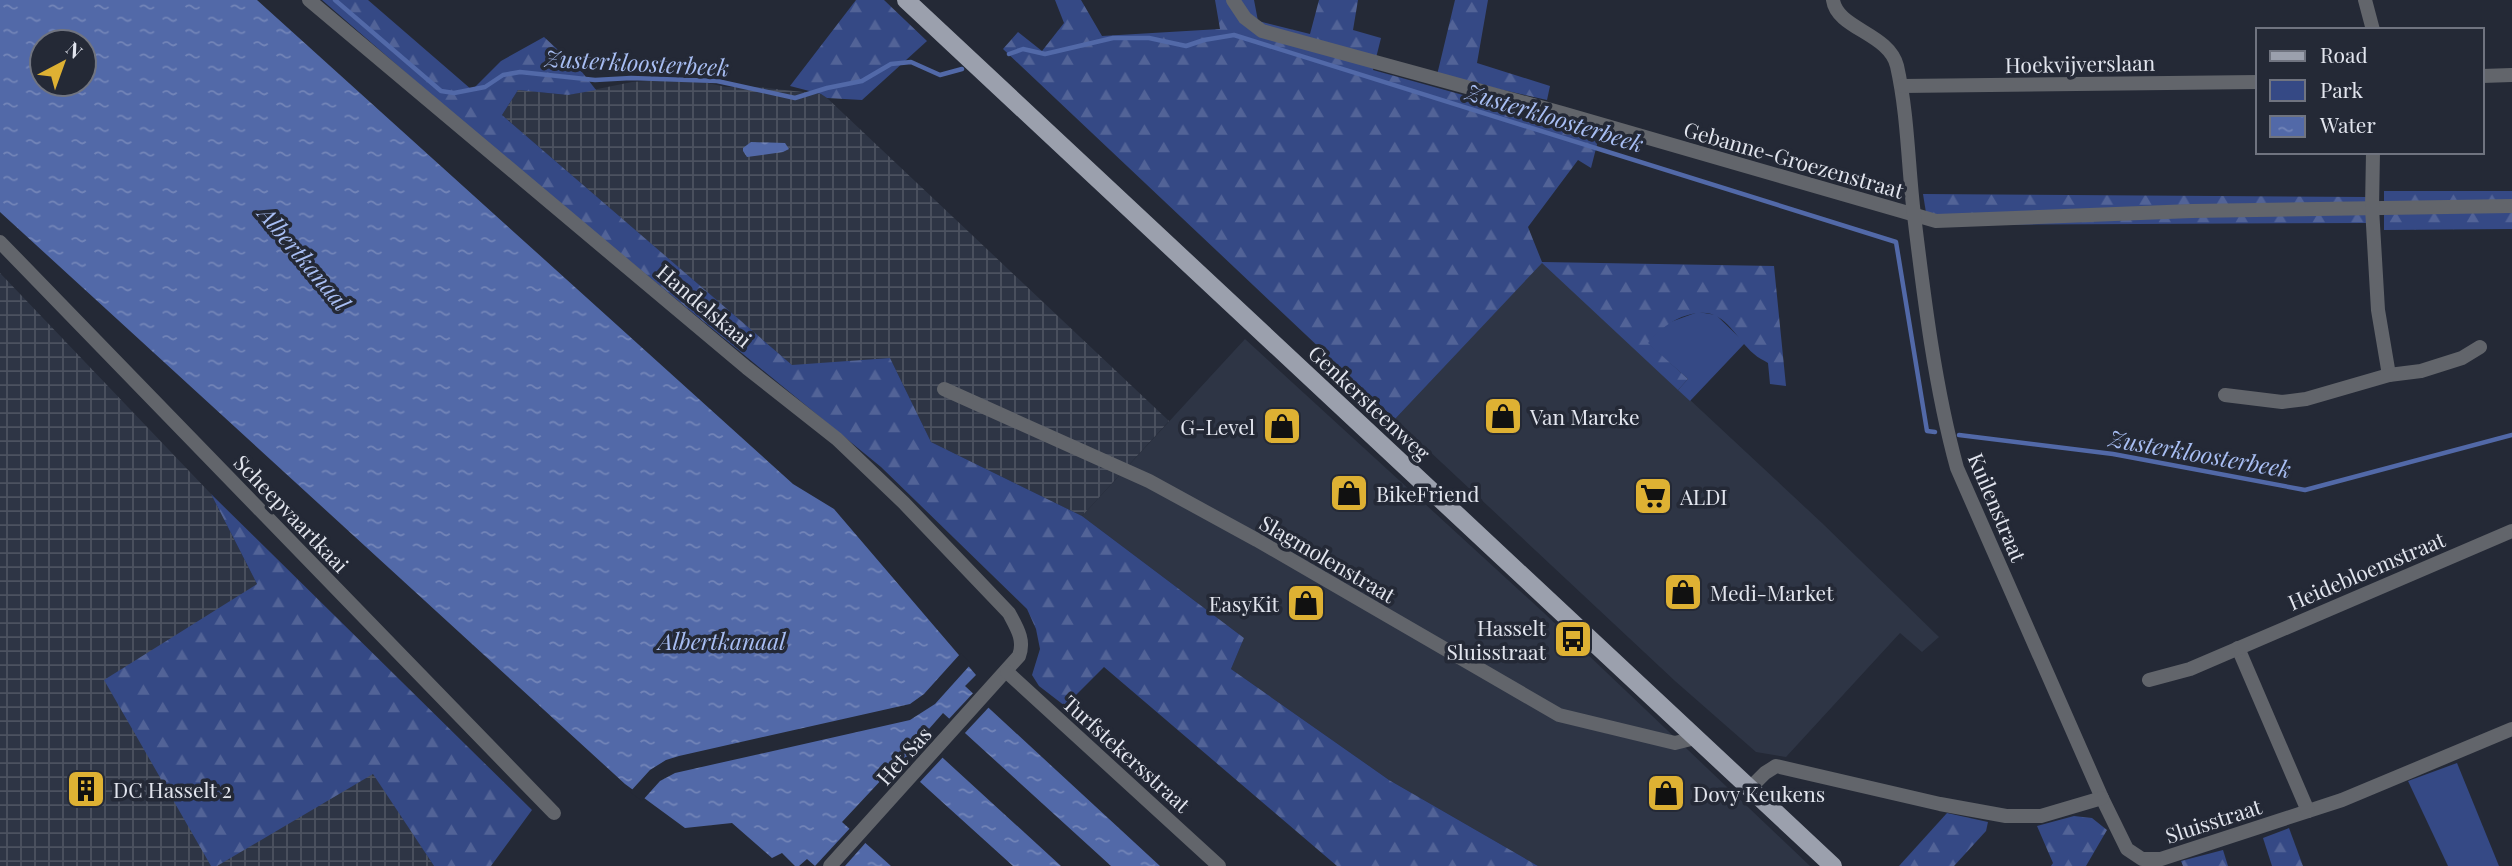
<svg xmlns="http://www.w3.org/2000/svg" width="2512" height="866" viewBox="0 0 2512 866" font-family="'Playfair Display',serif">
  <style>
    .built { fill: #2e3545 }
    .industrial { fill: url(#industrial-grid) }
    .green { fill: #354985 }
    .forest { fill: url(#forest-firs) }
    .water { fill: url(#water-ripples); fill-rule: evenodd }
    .pier { fill: #242936 }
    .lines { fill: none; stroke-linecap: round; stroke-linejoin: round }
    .stream { stroke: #5269a8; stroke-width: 4.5 }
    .minor { stroke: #62656b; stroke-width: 14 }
    .primary { stroke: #9ba0ad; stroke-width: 18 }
    .labels { text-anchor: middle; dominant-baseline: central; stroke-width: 7; stroke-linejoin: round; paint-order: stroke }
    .street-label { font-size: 21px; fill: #e2e5ee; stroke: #242936 }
    .poi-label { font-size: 21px; fill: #e2e5ee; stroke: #242936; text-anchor: start }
    .water-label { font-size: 23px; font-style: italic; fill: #a8bef3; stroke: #242936 }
  </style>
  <defs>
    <pattern id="industrial-grid" width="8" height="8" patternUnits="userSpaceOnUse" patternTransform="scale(1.75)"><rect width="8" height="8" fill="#2e3545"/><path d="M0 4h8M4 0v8" fill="none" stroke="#4c5260"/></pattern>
    <pattern id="forest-firs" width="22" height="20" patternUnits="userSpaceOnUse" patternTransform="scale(1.75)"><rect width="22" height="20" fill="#354985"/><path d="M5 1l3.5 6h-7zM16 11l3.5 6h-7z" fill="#526397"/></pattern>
    <pattern id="water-ripples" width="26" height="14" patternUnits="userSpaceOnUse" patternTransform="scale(1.75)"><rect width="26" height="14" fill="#5269a8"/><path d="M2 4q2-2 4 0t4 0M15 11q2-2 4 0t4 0" fill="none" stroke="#7385b8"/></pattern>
  </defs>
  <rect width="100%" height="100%" fill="#242936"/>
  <g class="built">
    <path d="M1542,262L1822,523L1939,637L1922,652L1900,633L1786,757L1756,752L1675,681L1395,419Z"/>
    <path d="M1245,339L1543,612L1810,866H1538L1389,780L1231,669L1244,638L1082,516Z"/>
  </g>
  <g class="industrial">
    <path d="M678,79L694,80L726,87H757L821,94L827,98L1169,421L1082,516L931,442L890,358L793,366L502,115L518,90L568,95L632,82Z"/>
    <path d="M0,273L211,494L257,584L373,773L434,866H0Z"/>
  </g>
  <g class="green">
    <path d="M1698,312L1716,315L1745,343L1690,401L1678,390L1688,379L1647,343L1665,324Z"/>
    <path d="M2457,763L2499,866H2448L2408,781Z"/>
  </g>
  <g class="forest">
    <path d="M322,0H368L472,90L501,61L544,37L582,72L596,90L568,95L518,90L502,115L792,365L890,358L931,442L1082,516L1244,638L1231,669L1389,780L1538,866H1337L1104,667L1065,706L1039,686L1032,675L1040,649L1036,629L1027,609L881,467L510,163Z"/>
    <path d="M856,0H884L927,41L862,100L827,98L821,94L790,86Z"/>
    <path d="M1055,0H1081L1102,36L1220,29L1215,0H1254L1258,21L1310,34L1319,0H1358L1353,30L1381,38L1373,70L1600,133L1591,168L1578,160L1528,227L1542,262L1774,266L1786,386L1770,384L1768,363C1764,360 1758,358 1754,354C1732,335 1724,304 1688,315C1670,320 1660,330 1648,343L1688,379L1678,390L1542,263L1395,419L1003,49L1018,32L1042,51L1064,23Z"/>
    <path d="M1455,0H1488L1477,63L1550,86L1547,100L1437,75Z"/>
    <path d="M2384,191H2512V229L2384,230Z"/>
    <path d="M1923,194L2366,197L2367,223L1928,225Z"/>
    <path d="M211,494L532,810L491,866H434L373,774L217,866H211L104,680L257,584Z"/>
    <path d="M1947,813L1988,822L1986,831L1954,866H1899Z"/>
    <path d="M2074,816L2092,818L2107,830L2086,866H2051L2053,863L2037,826Z"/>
    <path d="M2289,828L2303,866H2272L2263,838Z"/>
    <path d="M2223,850L2228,866H2183L2181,861Z"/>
  </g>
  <g class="water">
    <path d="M0,0H257L793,484L834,509L976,675L965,686L1160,866H1111L943,713L921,738L1061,866H1013L898,762L842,822L891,866H815L807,859L799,866H795L782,853L772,858L732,823L685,828L625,784L0,212ZM42,42H84V84H42Z"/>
    <path d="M751,142L785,143L789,149L783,152L747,157L743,151V148Z"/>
  </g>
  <g class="pier">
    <path d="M961,653L971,664L935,704L910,720L675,773L660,781L642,801L630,792L650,770L666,760L679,756L910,704L924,694Z"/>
    <path d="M975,691L990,706L963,735L947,721Z"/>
    <path d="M929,740L945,755L918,784L902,770Z"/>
    <path d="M852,826L868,840L845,866H815Z"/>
  </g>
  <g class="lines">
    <g class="stream">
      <path d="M335,0L441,91L454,93L485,87L503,75L520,72L595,80L631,78L717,81L795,98L827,88L862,81L891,64L911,62L940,75L962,69"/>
      <path d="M1009,54L1023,49L1045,54L1113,38H1149L1186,46L1204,40L1234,35L1896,242L1927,431L1935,432"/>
      <path d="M1959,435L2113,454L2305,490L2512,435"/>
    </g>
    <g class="minor">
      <path d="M309,0L747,368L837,439L904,503L1009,613C1017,628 1025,640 1019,656L830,866"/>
      <path d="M1233,0L1245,18L1262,31L1562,113L1936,221L2192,211L2512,206"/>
      <path d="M1833,0C1837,29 1889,33 1897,66C1908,115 1908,166 1914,215C1924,298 1935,388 1957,468L2102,798L2127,849L2142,859H2161L2342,800L2512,729"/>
      <path d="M2365,0L2373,30"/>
      <path d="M2482,76L2512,75"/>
      <path d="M1902,86L2258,82"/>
      <path d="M2373,152L2372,208L2378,310L2389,375"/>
      <path d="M0,242L554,813"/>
      <path d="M944,389L1149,481L1257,540L1559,715L1675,743L1695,738"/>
      <path d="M2225,395L2282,402L2306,399L2389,375L2421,371L2462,358L2480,347"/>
      <path d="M2238,648L2308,811"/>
      <path d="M1007,672L1219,866"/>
      <path d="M2149,680L2190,669L2512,531"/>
      <path d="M1750,788L1765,773L1776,766L1940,804L2006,816H2041L2102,798"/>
    </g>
    <path class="primary" d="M906,0L1833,866"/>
  </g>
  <defs>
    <symbol id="shop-square" viewBox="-11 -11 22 22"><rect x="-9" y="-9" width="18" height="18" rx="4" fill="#deb133" stroke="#242936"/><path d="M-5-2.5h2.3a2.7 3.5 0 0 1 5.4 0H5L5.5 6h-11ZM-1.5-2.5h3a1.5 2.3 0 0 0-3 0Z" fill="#111"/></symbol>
    <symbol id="supermarket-square" viewBox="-11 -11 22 22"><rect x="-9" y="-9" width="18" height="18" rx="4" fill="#deb133" stroke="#242936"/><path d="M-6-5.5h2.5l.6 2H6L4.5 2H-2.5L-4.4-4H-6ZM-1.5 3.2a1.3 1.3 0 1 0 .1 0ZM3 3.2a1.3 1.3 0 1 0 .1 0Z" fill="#111"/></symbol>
    <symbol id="bus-square" viewBox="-11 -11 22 22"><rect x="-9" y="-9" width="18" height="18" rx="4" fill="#deb133" stroke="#242936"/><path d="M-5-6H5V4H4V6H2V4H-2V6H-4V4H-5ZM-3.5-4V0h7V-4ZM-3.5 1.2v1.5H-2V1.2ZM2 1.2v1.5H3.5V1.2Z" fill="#111"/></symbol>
    <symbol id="building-square" viewBox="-11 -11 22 22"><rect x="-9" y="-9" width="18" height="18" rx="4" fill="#deb133" stroke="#242936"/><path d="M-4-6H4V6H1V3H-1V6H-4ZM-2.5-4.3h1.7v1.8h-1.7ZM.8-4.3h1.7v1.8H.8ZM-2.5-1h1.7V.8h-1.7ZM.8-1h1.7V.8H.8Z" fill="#111"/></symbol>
  </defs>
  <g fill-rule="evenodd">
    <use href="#shop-square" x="1481" y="394" width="44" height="44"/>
    <use href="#shop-square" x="1260" y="404" width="44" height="44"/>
    <use href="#shop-square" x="1327" y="471" width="44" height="44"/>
    <use href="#supermarket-square" x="1631" y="474" width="44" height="44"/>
    <use href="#shop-square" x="1661" y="570" width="44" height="44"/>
    <use href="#shop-square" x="1284" y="581" width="44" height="44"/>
    <use href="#bus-square" x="1551" y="617" width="44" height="44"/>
    <use href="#building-square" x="64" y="767" width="44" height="44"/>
    <use href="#shop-square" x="1644" y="771" width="44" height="44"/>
  </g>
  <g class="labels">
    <g class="street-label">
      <text transform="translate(2080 63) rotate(-1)">Hoekvijverslaan</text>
      <text transform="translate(1794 159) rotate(16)">Gebanne-Groezenstraat</text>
      <text transform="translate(705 305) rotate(40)">Handelskaai</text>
      <text transform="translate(1370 402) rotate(43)">Genkersteenweg</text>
      <text transform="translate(1998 507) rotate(67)">Kuilenstraat</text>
      <text transform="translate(292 513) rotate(46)">Scheepvaartkaai</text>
      <text transform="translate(1328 558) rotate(30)">Slagmolenstraat</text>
      <text transform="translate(2366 570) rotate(-23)">Heidebloemstraat</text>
      <text transform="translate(1127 753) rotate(42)">Turfstekersstraat</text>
      <text transform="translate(903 755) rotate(-48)">Het Sas</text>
      <text transform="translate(2213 820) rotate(-18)">Sluisstraat</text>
    </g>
    <g class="poi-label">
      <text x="1530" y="416">Van Marcke</text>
      <text x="1255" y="426" text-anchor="end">G-Level</text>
      <text x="1376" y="493">BikeFriend</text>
      <text x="1680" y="496">ALDI</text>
      <text x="1710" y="592">Medi-Market</text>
      <text x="1279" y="603" text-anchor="end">EasyKit</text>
      <text x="1546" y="627" text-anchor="end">Hasselt<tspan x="1546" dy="24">Sluisstraat</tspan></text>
      <text x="113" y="789">DC Hasselt 2</text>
      <text x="1693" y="793">Dovy Keukens</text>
    </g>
    <g class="water-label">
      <text transform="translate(637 62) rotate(3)">Zusterkloosterbeek</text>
      <text transform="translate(1555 117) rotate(17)">Zusterkloosterbeek</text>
      <text transform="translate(305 258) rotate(50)">Albertkanaal</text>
      <text transform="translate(2200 453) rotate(10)">Zusterkloosterbeek</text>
      <text x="722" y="640">Albertkanaal</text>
    </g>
  </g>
  <rect x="2256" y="28" width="228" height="126" fill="#242936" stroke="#707480" stroke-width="2"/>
  <rect x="2270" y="51" width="35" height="10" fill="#9ba0ad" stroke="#707480" stroke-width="2"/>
  <text x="2320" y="63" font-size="21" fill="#e2e5ee">Road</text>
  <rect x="2270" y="80" width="35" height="21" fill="#354985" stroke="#707480" stroke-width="2"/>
  <text x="2320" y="98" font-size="21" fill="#e2e5ee">Park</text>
  <rect x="2270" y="116" width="35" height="21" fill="url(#water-ripples)" stroke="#707480" stroke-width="2"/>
  <text x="2320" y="133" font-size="21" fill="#e2e5ee">Water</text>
  <g transform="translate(63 63) rotate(41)"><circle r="33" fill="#242936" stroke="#707480" stroke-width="2"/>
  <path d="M0-5L12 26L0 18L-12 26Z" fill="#deb133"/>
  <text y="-10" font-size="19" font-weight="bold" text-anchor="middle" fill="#e2e5ee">N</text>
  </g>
</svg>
